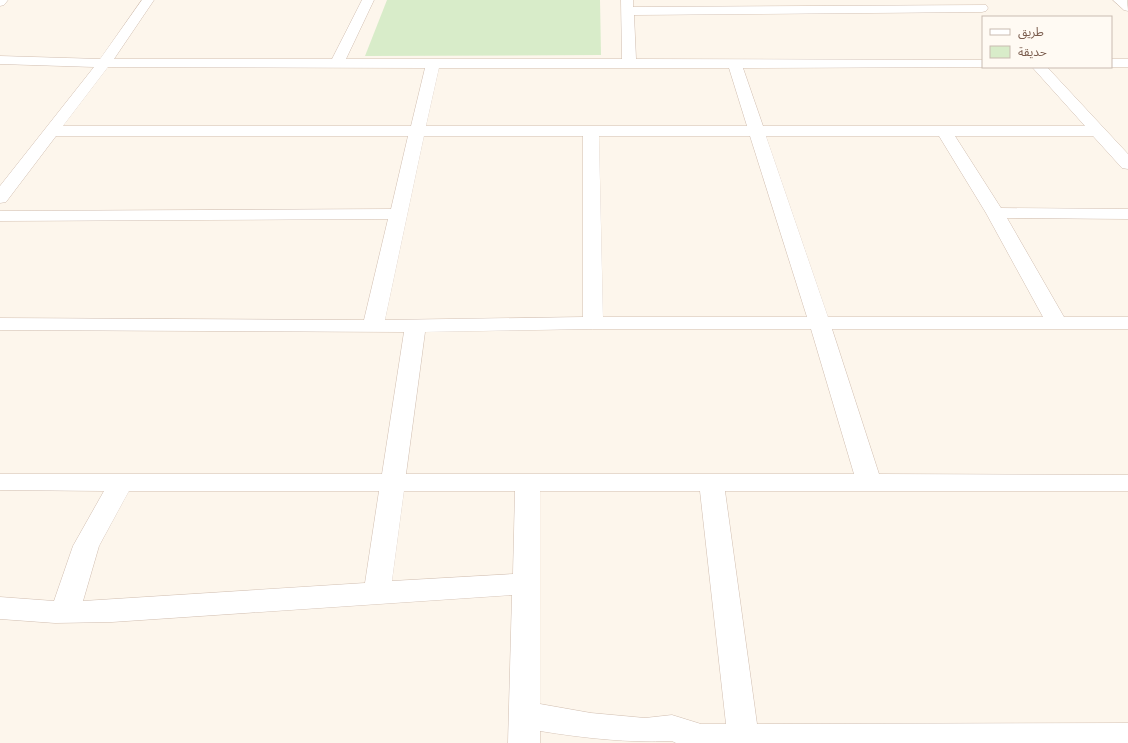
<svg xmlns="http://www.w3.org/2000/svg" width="1128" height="743" viewBox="0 0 1128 743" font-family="'Golos Text','Noto Sans Arabic',sans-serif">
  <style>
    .green { fill: #d8ecc9 }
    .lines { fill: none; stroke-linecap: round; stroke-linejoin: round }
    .street-casing { stroke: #d1beb0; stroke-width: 1 }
    .street { fill: #fff; fill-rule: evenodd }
  </style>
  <rect width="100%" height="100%" fill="#fdf6ec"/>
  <path class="green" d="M387,0H600L601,55L365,56Z"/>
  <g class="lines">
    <defs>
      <g id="street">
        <path d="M0,0H8L4,5L0,6Z"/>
        <path d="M142,0H154L114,59H332L362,0H374L346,59H622L621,0H633V7L986,5L988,8L986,11L982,12L634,15L636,59L983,60V67H988L743,68L763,126H1085L1032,67H1047L1128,154V169L1122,168L1093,136H955L1001,208L1128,209V219L1007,218L1064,317H1128V329H832L879,474L1128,475V491H725L757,724L1128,723V743H676L672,741C628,743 584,738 540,731V743H508L512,595L112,622L55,623L0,619V597L54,601L73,546L104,491L0,490V474H382L404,332L0,330V318L364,320L388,219L0,221V211L391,209L408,136H56L6,202L0,203V186L94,67L0,64V56L100,59ZM108,67L425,68L411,126H63ZM439,68H729L747,126H426ZM424,136H583V317L385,320ZM599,136H750L807,317H603ZM766,136H939L986,213L1043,317H828ZM593,329H811L854,474H406L425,332ZM129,491H379L365,583L83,601L99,546ZM404,491H515L513,574L392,581ZM540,491H700L726,724H701L672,715L645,718L591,713L540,704Z"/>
        <path d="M1113,0H1127L1128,11L1124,10Z"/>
        <path d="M1111,59H1128V67H1110Z"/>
      </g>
    </defs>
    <use href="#street" class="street-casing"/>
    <use href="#street" class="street"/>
  </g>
  <rect x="982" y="16" width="130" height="52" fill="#fffaf3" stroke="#cabbb1"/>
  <rect x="990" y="29" width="20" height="6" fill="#ffffff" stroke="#cabbb1"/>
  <text x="1018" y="36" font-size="12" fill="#7a5c4d">طريق</text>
  <rect x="990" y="46" width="20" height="12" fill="#d8ecc9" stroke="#cabbb1"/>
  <text x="1018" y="56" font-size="12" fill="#7a5c4d">حديقة</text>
</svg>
